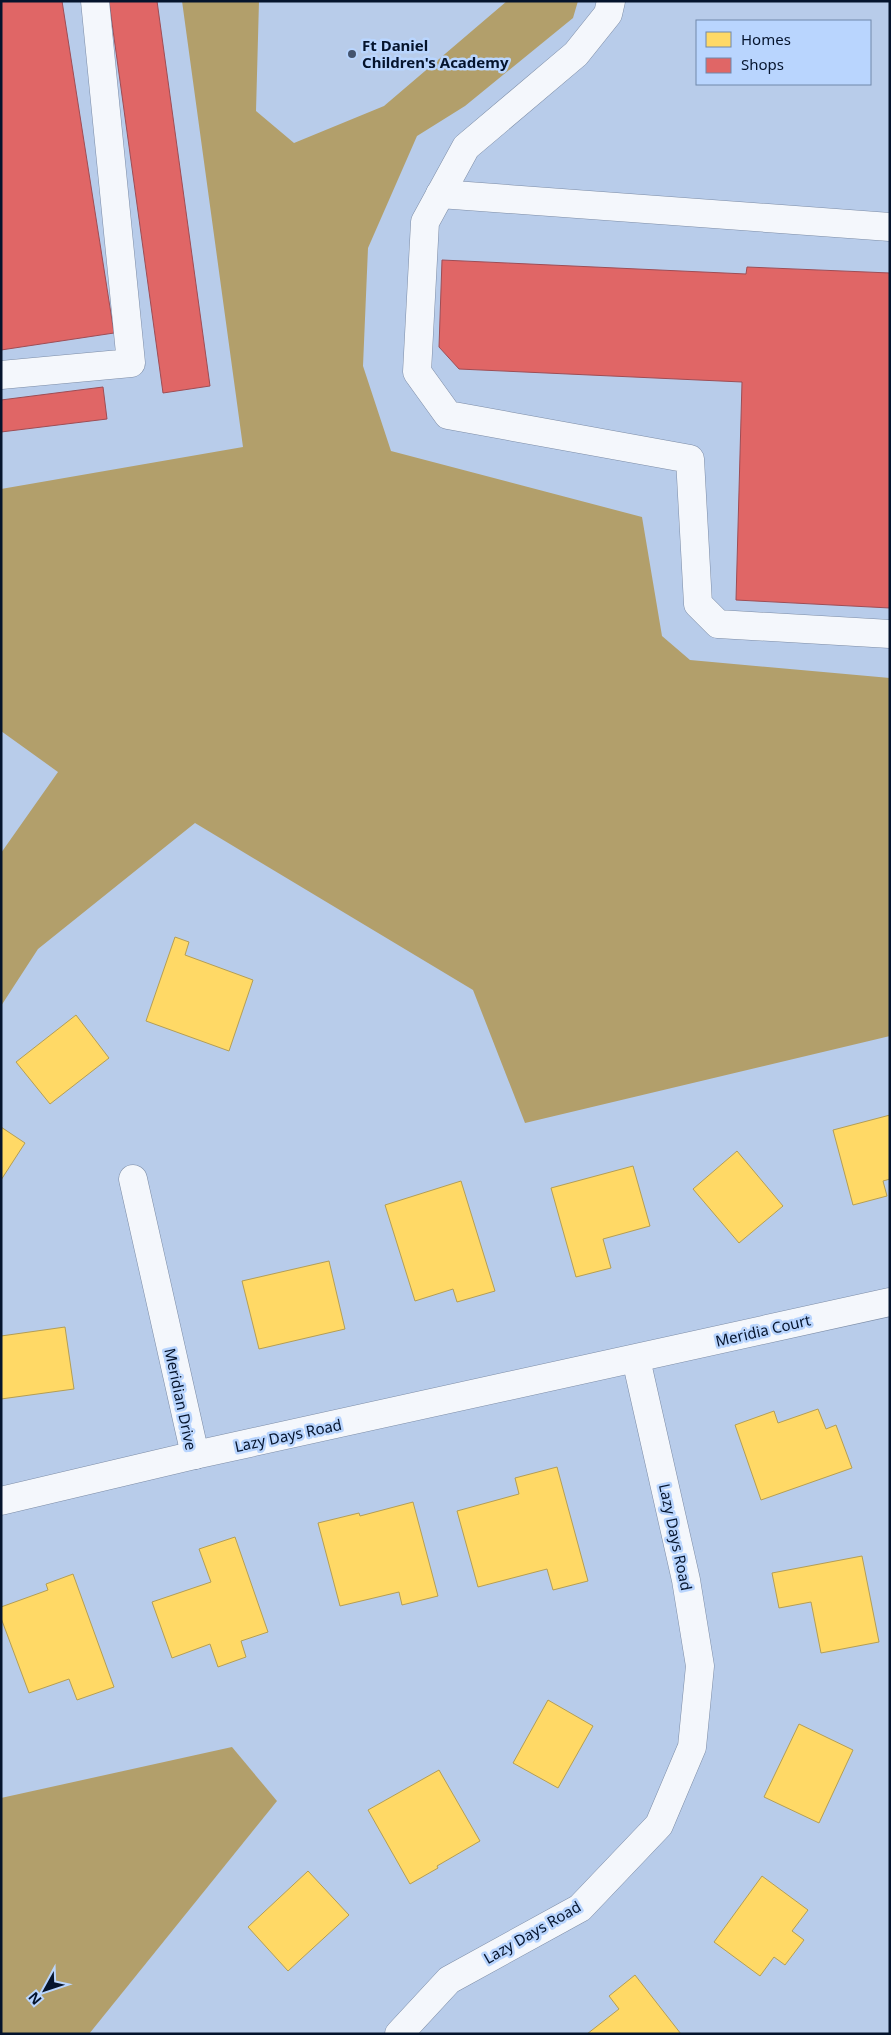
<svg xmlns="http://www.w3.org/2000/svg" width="891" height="2035" viewBox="0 0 891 2035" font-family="'Noto Sans',sans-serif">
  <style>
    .forest { fill: #b29f6b }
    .homes { fill: #ffd966; stroke: #b49e55 }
    .shops { fill: #e06666; stroke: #9e4d55 }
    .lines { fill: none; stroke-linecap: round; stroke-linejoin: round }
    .minor-casing { stroke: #7c8ca6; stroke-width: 29 }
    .minor { stroke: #f4f7fc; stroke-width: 28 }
    .poi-dot { fill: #44546f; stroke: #b9d5fe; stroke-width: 2 }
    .labels { text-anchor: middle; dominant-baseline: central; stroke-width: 5; stroke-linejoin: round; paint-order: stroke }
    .poi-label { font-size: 15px; font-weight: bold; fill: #05142d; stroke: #b9d5fe; text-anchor: start }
    .street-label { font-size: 15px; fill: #05142d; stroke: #b9d5fe }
  </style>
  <rect width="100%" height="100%" fill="#b8ccea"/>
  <g class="forest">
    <path d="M182,1H259L256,111L294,143L384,106L507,1H578L573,18L465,106L417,136L368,248L363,366L391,451L642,517L662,636L690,660L890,678V1036L525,1123L473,990L195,823L38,949L1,1006V853L58,772L1,731V489L243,447Z"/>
    <path d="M232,1747L277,1801L89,2034H1V1798Z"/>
  </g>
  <g class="homes">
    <path d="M175,937L189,942L185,955L253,980L229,1051L146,1021Z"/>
    <path d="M76,1015L109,1058L50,1104L16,1062Z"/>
    <path d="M890,1115V1179L883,1181L887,1196L853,1205L833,1130Z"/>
    <path d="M1,1127L25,1143L1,1180Z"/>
    <path d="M737,1151L783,1206L739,1243L693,1189Z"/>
    <path d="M633,1166L650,1226L603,1239L611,1268L576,1277L551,1188Z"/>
    <path d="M461,1181L495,1291L457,1302L453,1289L415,1301L385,1205Z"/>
    <path d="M329,1261L345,1329L259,1349L242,1281Z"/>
    <path d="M65,1327L74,1389L1,1399V1336Z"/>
    <path d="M818,1409L826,1429L836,1425L852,1468L761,1500L735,1425L774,1411L778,1423Z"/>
    <path d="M557,1467L588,1581L553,1590L547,1569L478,1587L457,1511L519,1494L515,1478Z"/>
    <path d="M413,1502L438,1596L402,1605L399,1592L340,1606L318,1523L359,1513L360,1516Z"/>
    <path d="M235,1537L268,1632L241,1641L246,1657L218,1667L210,1644L172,1658L152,1602L211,1582L199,1549Z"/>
    <path d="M862,1556L879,1642L821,1653L811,1602L779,1608L772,1573Z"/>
    <path d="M73,1574L114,1687L77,1700L69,1679L29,1693L1,1618V1607L48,1590L46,1584Z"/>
    <path d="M548,1700L593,1726L558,1788L513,1763Z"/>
    <path d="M799,1724L853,1750L819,1823L764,1797Z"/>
    <path d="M439,1770L480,1841L437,1866L438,1868L410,1884L368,1810Z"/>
    <path d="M308,1871L349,1915L288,1971L248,1927Z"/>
    <path d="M762,1876L808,1910L792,1931L804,1940L785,1965L774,1957L760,1976L714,1942Z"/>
    <path d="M635,1975L681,2034H587L619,2009L609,1996Z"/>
  </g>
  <g class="shops">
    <path d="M1,1H62L114,333L1,350Z"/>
    <path d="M109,1H157L210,386L163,393Z"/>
    <path d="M442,260L746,274L747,267L890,273V608L736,600L742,382L459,369L439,347Z"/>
    <path d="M103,387L107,419L1,432V400Z"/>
  </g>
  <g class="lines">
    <defs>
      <g id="minor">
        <path d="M611,1L608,14L576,54L466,147L425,222L417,372L448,415L690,459L698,604L718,624L890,634"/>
        <path d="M440,194L890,227"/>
        <path d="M1,375L131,363L95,1"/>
        <path d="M133,1179L195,1455"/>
        <path d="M1,1501L195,1455L890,1302"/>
        <path d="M399,2034L449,1980L580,1908L659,1825L692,1747L700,1666L686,1580L636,1359"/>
      </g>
    </defs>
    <use href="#minor" class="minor-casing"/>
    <use href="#minor" class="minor"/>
  </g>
  <circle class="poi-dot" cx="352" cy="54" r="5"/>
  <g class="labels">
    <g class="poi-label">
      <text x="362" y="45">Ft Daniel<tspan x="362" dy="17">Children's Academy</tspan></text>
    </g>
    <g class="street-label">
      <text transform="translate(763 1330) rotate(-13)">Meridia Court</text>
      <text transform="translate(181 1399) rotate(78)">Meridian Drive</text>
      <text transform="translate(288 1435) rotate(-12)">Lazy Days Road</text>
      <text transform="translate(676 1537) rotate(78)">Lazy Days Road</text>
      <text transform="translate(532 1932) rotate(-30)">Lazy Days Road</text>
    </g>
  </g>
  <rect width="891" height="2035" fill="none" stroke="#05142d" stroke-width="5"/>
  <rect x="696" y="20" width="175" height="65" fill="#b9d5fe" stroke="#7188aa"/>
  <rect x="706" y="32" width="25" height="15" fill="#ffd966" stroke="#7188aa"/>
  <text x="741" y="45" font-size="15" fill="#05142d">Homes</text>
  <rect x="706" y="58" width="25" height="15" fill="#e06666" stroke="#7188aa"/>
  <text x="741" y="70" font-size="15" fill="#05142d">Shops</text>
  <g transform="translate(45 1990) rotate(230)" stroke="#b9d5fe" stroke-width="4" paint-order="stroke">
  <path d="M0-4L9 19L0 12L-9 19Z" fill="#05142d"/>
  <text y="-8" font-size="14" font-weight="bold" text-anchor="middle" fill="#05142d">N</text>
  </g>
</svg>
